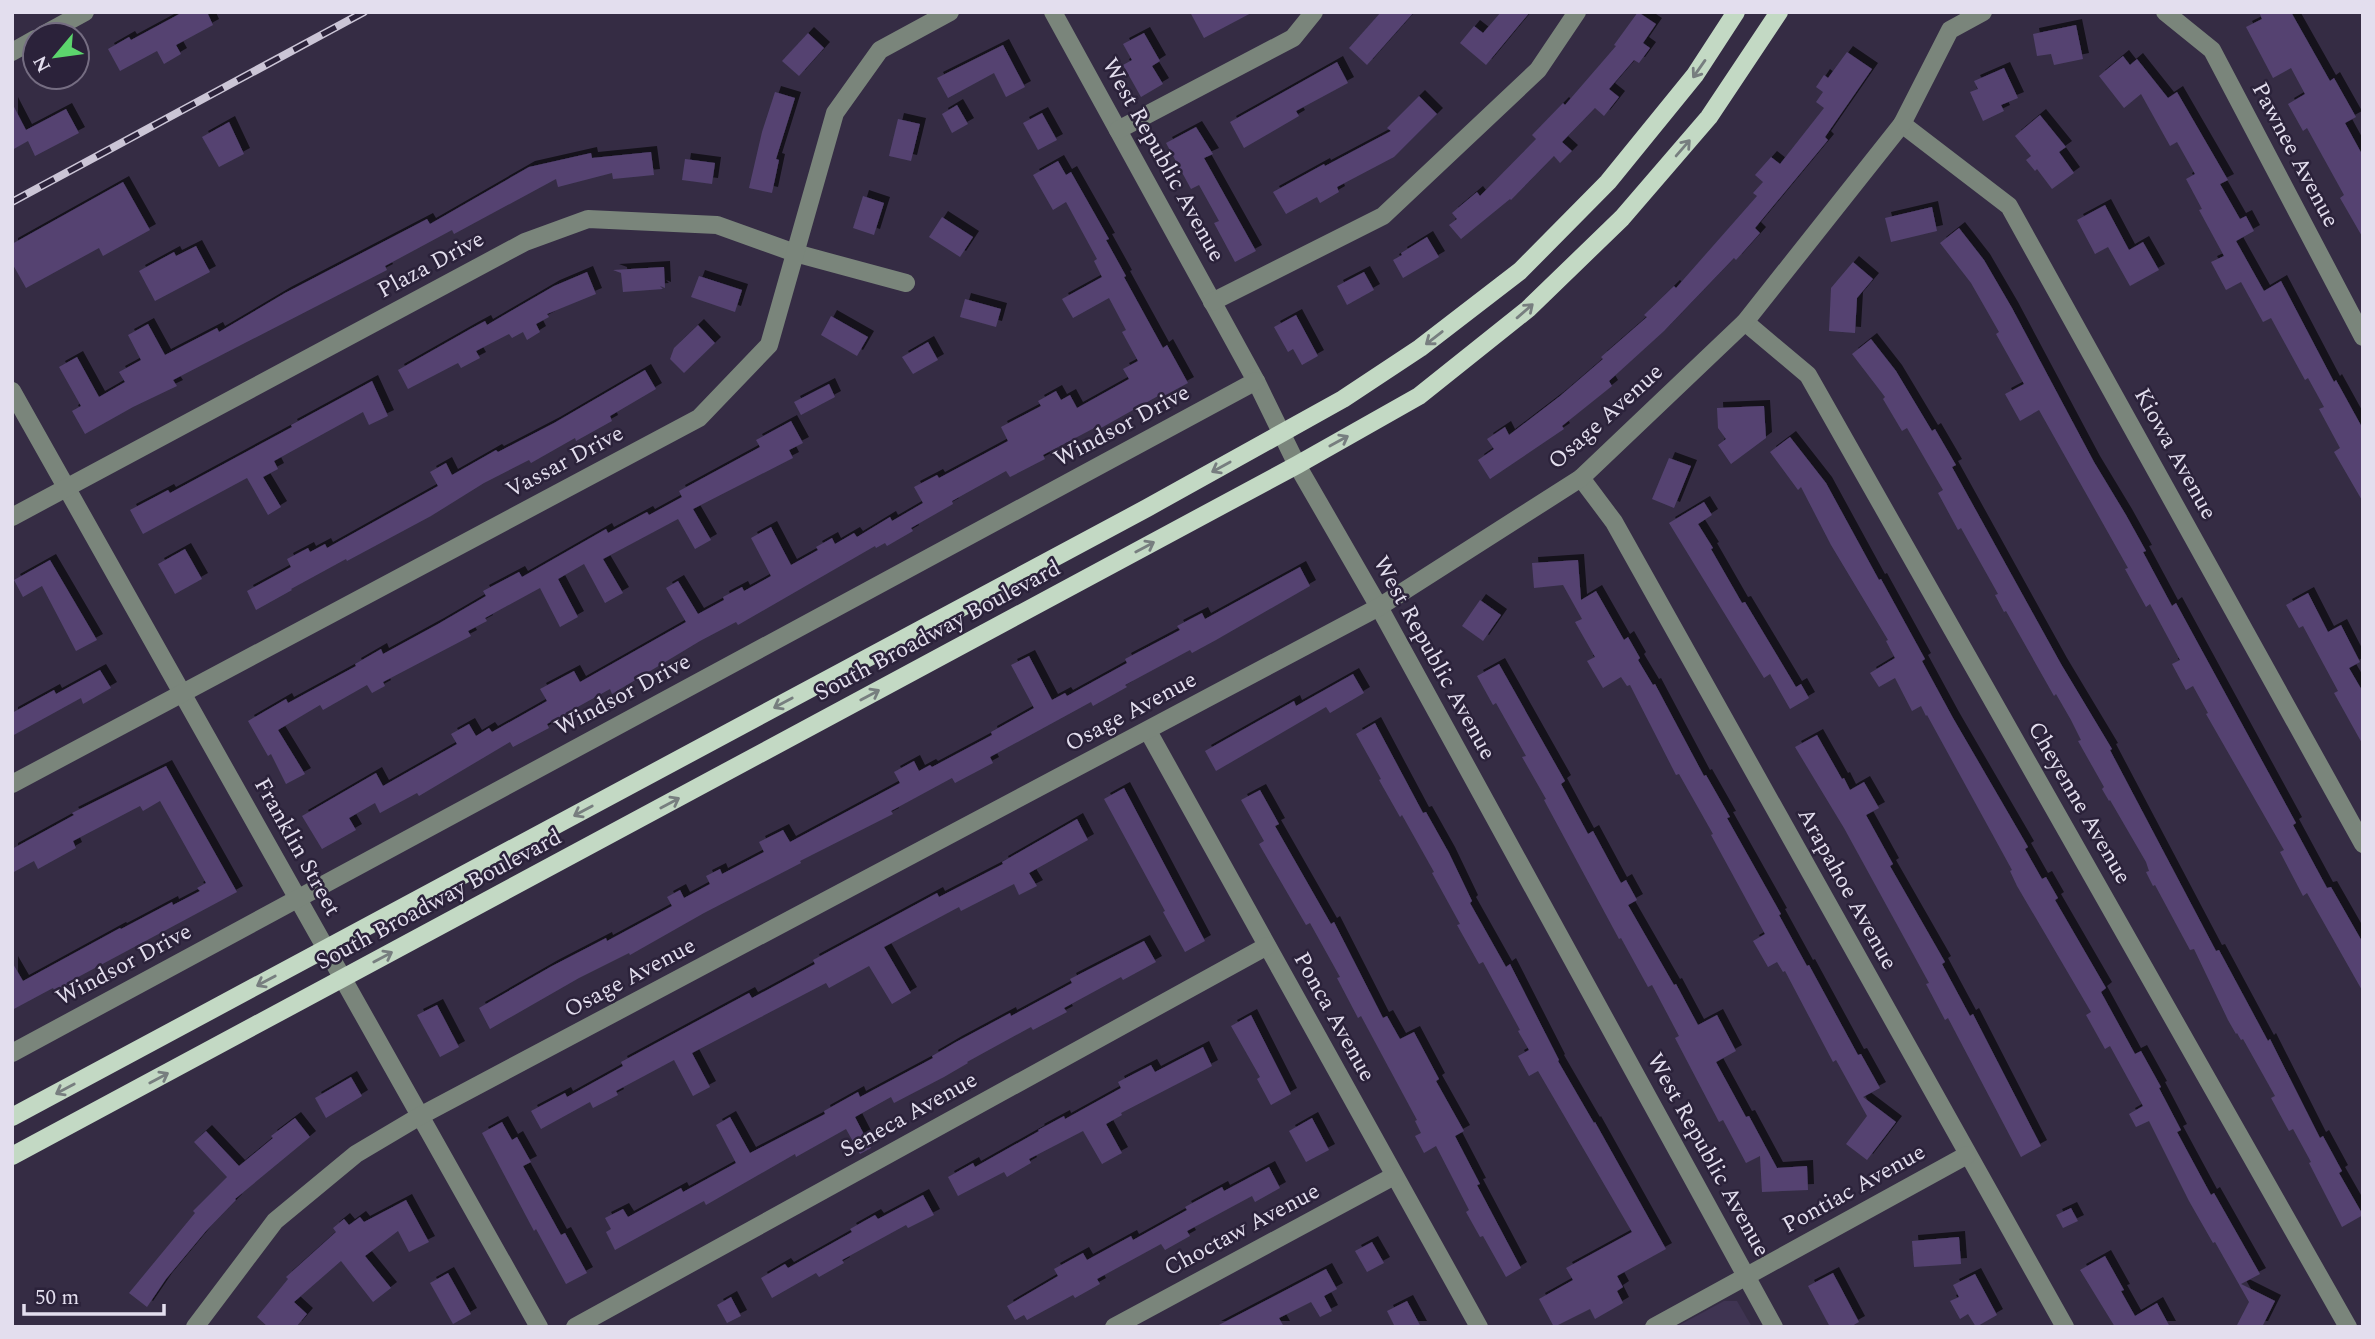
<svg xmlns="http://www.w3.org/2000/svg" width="2375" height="1339" viewBox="0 0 2375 1339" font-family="Spectral,serif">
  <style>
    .built { fill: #3f3452 }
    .building { fill: #544371; filter: url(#shadow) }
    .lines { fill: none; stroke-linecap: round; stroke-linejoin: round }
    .minor { stroke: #7a857b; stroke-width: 18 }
    .major { stroke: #c3d9c4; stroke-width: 18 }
    .rail-casing { stroke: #cbc5d6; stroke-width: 8 }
    .rail { stroke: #2b223a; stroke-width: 5; stroke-dasharray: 16; stroke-linecap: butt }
    .oneway { stroke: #777e7f }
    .labels { text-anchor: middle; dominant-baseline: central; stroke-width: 5; stroke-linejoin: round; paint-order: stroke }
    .street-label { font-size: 23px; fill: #e3deee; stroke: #2b223a }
  </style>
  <defs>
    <filter id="shadow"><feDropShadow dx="6" dy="-6" stdDeviation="0" flood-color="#0009"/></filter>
  </defs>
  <rect width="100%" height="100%" fill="#352c44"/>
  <path class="built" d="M1724,1301H1737L1752,1327H1676Z"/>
  <g class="building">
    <path d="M183,12H207L213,25L176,45L181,54L164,64L157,51L120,71L108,49L129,37L131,40Z"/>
    <path d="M1190,12H1253L1204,38Z"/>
    <path d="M1381,12H1414L1367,65L1349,48Z"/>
    <path d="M1501,12H1530L1486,65L1460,43L1474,26L1483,33Z"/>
    <path d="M1638,12L1656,24L1643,43L1650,48L1639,63L1634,60L1609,89L1619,97L1604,116L1595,108L1562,142L1572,151L1560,163L1554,156L1511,200L1510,199L1461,239L1449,225L1457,219L1452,213L1477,192L1480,196L1536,139L1532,135L1563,103L1565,105L1616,46L1614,45Z"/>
    <path d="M2259,12H2291L2330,81L2334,78L2356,117L2345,123L2363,156V238L2340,198L2344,195L2307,128L2303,131L2288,104L2305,94L2291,68L2273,78L2246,27L2262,19Z"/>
    <path d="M2076,25L2083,59L2054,65L2051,54L2037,56L2033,34Z"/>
    <path d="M808,33L824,48L799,76L782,61Z"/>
    <path d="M1144,33L1160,61L1152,66L1163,84L1141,97L1123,65L1132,60L1123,44Z"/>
    <path d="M1003,45L1025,87L1006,97L994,73L948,98L937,78Z"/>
    <path d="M1847,52L1872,69L1825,137L1828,140L1755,228L1760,233L1736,260L1734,258L1664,331L1609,381L1612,386L1562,426L1564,429L1490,479L1478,460L1494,449L1487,439L1505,427L1509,435L1560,396L1603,359L1601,357L1647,317L1644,315L1674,286L1676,288L1757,196L1753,193L1763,182L1755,175L1771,157L1780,164L1824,108L1816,102L1823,92L1816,87L1824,75L1828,78Z"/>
    <path d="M2123,56L2130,65L2137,59L2168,98L2177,92L2228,180L2220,184L2240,219L2246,216L2254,231L2236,241L2264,291L2281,281L2334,382L2336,380L2363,429V502L2334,452L2340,448L2319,409L2324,407L2308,378L2305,380L2271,318L2263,322L2241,282L2226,290L2211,262L2224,256L2199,210L2202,209L2186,179L2195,174L2177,142L2170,146L2141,94L2124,108L2099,76Z"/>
    <path d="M1337,62L1348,83L1296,111L1299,116L1244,148L1230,122Z"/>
    <path d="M2004,68L2018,98L2001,105L2004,111L1983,121L1970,92L1978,89L1974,81Z"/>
    <path d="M775,92L795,98L776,159L779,160L772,193L749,188L762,132Z"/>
    <path d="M1419,96L1437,114L1394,157L1337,187L1339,192L1320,203L1317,197L1286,214L1273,192L1324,164L1325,166L1391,131L1387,128Z"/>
    <path d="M12,103L26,130L66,109L79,133L35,156L28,141L12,150Z"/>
    <path d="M957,105L968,124L952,133L942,114Z"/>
    <path d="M1042,113L1057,140L1038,150L1023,123Z"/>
    <path d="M2040,115L2066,147L2059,152L2074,173L2052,189L2037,169L2035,171L2026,160L2031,156L2015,136Z"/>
    <path d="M898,119L920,124L911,161L889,156Z"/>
    <path d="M229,122L244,154L219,167L202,137Z"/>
    <path d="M1196,127L1213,154L1204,158L1256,251L1235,262L1214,223L1219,221L1199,185L1191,189L1166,143Z"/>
    <path d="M651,152L654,175L613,179L612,173L558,187L556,179L454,234L452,230L385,266L387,270L173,380L177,386L133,407L85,434L72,411L81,406L59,367L77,357L99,397L125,382L119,372L141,360L128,335L148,324L165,355L217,328L219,332L285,293L427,219L430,224L529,167L591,153L592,158Z"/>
    <path d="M685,159L715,163L712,184L682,180Z"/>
    <path d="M1058,161L1066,175L1071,172L1109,239L1106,240L1126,276L1124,277L1163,348L1167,345L1188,383L1160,398L1158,396L1101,428L1100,425L1043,455L1045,459L1010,477L1006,471L952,501L953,504L911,528L913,531L887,546L885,543L876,548L875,546L738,625L736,622L700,641L612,694L610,689L547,724L549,728L513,747L510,742L419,796L417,793L380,813L375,803L349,818L356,830L322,849L302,816L376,773L383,786L457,744L451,734L469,724L476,736L489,728L492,732L547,701L540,689L574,671L580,682L686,622L666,588L678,581L698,614L724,600L723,597L742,587L744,591L771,576L751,538L771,527L791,565L818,550L816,547L832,538L835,544L854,533L857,537L890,517L892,521L923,503L914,487L937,475L939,478L1008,441L1001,427L1041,406L1038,401L1056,391L1061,400L1070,395L1077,408L1129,379L1123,369L1138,361L1122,332L1126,330L1109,298L1073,318L1062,299L1102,277L1094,261L1097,259L1066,202L1053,210L1033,175Z"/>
    <path d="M123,182L150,230L103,256L99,248L26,288L12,263V244Z"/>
    <path d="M863,196L884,203L874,235L853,228Z"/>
    <path d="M2105,205L2129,250L2143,242L2159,270L2130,286L2108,247L2095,254L2077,220Z"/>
    <path d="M1932,207L1937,231L1891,242L1885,218Z"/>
    <path d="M942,217L973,237L960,257L929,237Z"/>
    <path d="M1959,228L1984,260L2012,308L2094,462L2126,515L2146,551L2143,552L2172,606L2176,603L2296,823L2293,825L2327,888L2331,887L2363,943V992L2307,893L2303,896L2280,852L2284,850L2206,714L2208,713L2193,686L2186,690L2172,664L2180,660L2150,604L2146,607L2125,569L2128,568L2039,410L2020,421L2005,394L2024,384L1996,334L1999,332L1971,283L1940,243Z"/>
    <path d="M1427,237L1439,257L1403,278L1393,260L1402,255L1401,253Z"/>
    <path d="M196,246L210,272L155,301L139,271L174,252L176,256Z"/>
    <path d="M1853,262L1873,279L1857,298L1855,333L1829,331L1831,288Z"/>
    <path d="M664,267L665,288L660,286L663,289L623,292L621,273L613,270Z"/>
    <path d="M587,272L596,294L547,314L549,317L536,324L540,332L527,340L523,332L512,338L509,334L476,351L480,358L461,368L458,363L408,389L398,370L472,328L485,321L487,325L554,286Z"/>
    <path d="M1364,272L1374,290L1347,305L1337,286Z"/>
    <path d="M699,276L742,290L735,312L691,297Z"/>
    <path d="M965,299L1001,309L996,327L960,317Z"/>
    <path d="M1296,315L1318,356L1302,365L1293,349L1288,352L1274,327Z"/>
    <path d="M831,316L868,337L857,356L821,335Z"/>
    <path d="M698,325L715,343L684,373L670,359L674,348Z"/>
    <path d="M1871,339L1896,371L1932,431L1935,429L1956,465L1952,467L2061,664L2112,749L2110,750L2216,951L2219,950L2268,1041L2270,1039L2320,1138L2323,1136L2342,1171L2339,1173L2363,1215L2342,1227L2309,1163L2311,1162L2293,1129L2289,1131L2271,1098L2275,1096L2243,1039L2241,1040L2237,1033L2236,1034L2228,1020L2194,949L2190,950L2155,885L2153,886L2146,872L2149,871L2146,862L2110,800L2109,801L2102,789L2104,787L2078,741L2081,740L2071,720L2056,694L2054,696L2006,611L2004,612L1995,595L1998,594L1961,528L1958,530L1938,493L1943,490L1907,428L1902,431L1883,399L1885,397L1852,354Z"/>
    <path d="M928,342L938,360L913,374L902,357Z"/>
    <path d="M645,370L656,389L610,416L612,421L576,441L575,438L531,463L529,460L484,483L431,516L347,561L346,559L291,589L292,590L256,610L247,591L291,567L287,559L308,548L310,552L325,544L327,548L438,486L430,472L446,463L452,475L496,450L498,452L554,423Z"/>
    <path d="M372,381L388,416L369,425L363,412L274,461L278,469L263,477L281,507L268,515L247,478L143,534L130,510L168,490L170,493L292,427L291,425Z"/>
    <path d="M829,384L835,397L801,415L794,402Z"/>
    <path d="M1764,406L1766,438L1731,464L1718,445L1726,439L1718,428L1717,408Z"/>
    <path d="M791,421L803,443L789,450L793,458L693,509L711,540L695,549L678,519L603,559L623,593L605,603L584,564L558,579L578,617L560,627L540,588L485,618L487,621L468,631L471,636L383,682L385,686L372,693L367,685L323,710L320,705L278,730L305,774L286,784L271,754L268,756L248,721L286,699L288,703L356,666L355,664L381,649L383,654L438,624L486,596L483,591L519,572L522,577L606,529L608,533L647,512L649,515L682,497L679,491L760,447L756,440Z"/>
    <path d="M1790,437L1826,483L1879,580L1881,579L1925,659L1922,661L1953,718L2028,847L2025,849L2042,879L2046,877L2058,898L2055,900L2106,988L2101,992L2135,1054L2141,1051L2161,1087L2159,1088L2181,1130L2177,1132L2211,1195L2214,1193L2260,1274L2241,1284L2275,1301L2262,1327H2236L2249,1302L2215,1242L2213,1243L2189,1201L2149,1121L2136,1127L2129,1114L2143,1106L2110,1046L2105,1049L2086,1015L2091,1012L2017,886L2010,871L2012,870L1927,715L1926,716L1921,706L1912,711L1895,678L1879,687L1870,673L1895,658L1886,641L1888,640L1831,545L1801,487L1798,490L1770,452Z"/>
    <path d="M1669,458L1691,466L1674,508L1652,499Z"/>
    <path d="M1704,502L1712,515L1698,524L1713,548L1711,549L1742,603L1745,602L1796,687L1801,684L1809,698L1790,709L1770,674L1764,678L1669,523Z"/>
    <path d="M185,549L202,579L175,594L158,564Z"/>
    <path d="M50,560L97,640L76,651L42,586L23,597L14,580Z"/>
    <path d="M1578,560L1581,600L1596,591L1624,640L1628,637L1640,658L1638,660L1653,685L1655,684L1704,776L1706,775L1730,817L1727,818L1781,914L1779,915L1807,966L1809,965L1858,1055L1861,1054L1880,1088L1863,1097L1896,1122L1867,1160L1846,1144L1867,1116L1836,1060L1833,1062L1785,971L1783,972L1777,962L1768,967L1753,941L1765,934L1711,835L1713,834L1679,774L1676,775L1630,685L1627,686L1621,677L1603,688L1587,661L1595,657L1575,622L1582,619L1563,585L1534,588L1532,563Z"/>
    <path d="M1300,567L1310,586L1216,640L1192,653L1190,650L1125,685L1127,687L1093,706L1091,702L990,757L993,763L955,783L952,778L891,811L893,814L800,861L801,863L704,913L630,955L629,953L579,978L490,1029L479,1008L552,966L606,938L607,941L672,906L667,897L680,890L684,898L710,884L706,876L720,869L722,874L764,852L759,842L783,830L790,842L900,783L894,772L914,761L919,771L930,765L932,767L992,735L991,732L1034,708L1011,665L1029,656L1052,700L1065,693L1067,696L1127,663L1125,659L1180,630L1177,626L1202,613L1205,619Z"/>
    <path d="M2308,593L2328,632L2341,625L2360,662L2349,668L2363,692V745L2334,693L2338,691L2303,626L2299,628L2286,605Z"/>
    <path d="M1480,600L1501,615L1483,641L1462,626Z"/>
    <path d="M1499,664L1565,781L1561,784L1588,834L1593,831L1621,883L1626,880L1637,900L1628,905L1674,985L1676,984L1698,1025L1717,1015L1736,1051L1716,1062L1746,1117L1749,1116L1777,1168L1807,1166L1808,1190L1762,1192L1760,1156L1746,1163L1723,1120L1719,1122L1675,1038L1679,1036L1652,985L1648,987L1621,938L1619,939L1544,800L1546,799L1522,757L1526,756L1496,703L1493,705L1477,676Z"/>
    <path d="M100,670L111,688L83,704L81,698L12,736V713L54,690L56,694Z"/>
    <path d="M1353,674L1364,693L1330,713L1326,707L1216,771L1205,751L1294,701L1296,706Z"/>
    <path d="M1375,723L1423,813L1426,812L1449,853L1472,901L1470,903L1506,967L1510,964L1559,1060L1558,1061L1594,1123L1595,1122L1666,1249L1617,1276L1623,1287L1617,1291L1623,1303L1595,1319L1590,1309L1554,1327L1539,1299L1573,1280L1566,1268L1632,1232L1538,1071L1529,1076L1518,1056L1529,1050L1518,1031L1520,1030L1483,962L1479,964L1457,925L1460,924L1432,873L1434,872L1402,815L1400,817L1379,780L1381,779L1356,734Z"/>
    <path d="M1817,735L1842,779L1844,778L1850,790L1864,782L1879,808L1866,815L1893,864L1890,866L1945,962L1942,964L1970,1016L1973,1014L2041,1146L2021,1157L1948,1018L1945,1020L1926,984L1929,983L1844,828L1795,747Z"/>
    <path d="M166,766L237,892L67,983L70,989L57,996L53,988L12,1010V962L23,981L120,928L121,929L172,902L173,905L200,891L197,888L206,883L160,801L143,811L140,806L73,841L76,848L38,869L34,861L12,873V849L74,815L72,813Z"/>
    <path d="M1124,788L1205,941L1185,952L1163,912L1165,911L1104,799Z"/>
    <path d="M1260,790L1279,824L1275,826L1331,924L1334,922L1383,1018L1387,1016L1400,1039L1414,1032L1439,1079L1436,1081L1464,1131L1455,1136L1480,1184L1477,1185L1521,1268L1506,1277L1483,1236L1480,1237L1466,1212L1469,1210L1436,1146L1424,1153L1415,1136L1421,1133L1415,1121L1417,1120L1361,1016L1358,1018L1337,978L1340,977L1310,923L1306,925L1259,844L1264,841L1241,800Z"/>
    <path d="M1077,819L1088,840L1029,873L1037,886L1019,895L1014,884L961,911L959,907L884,947L911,993L892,1004L869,966L829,988L826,983L692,1053L710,1087L693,1096L674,1060L616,1091L618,1095L593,1108L590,1102L541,1129L531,1111L565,1093L567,1097L623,1066L621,1062L710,1014L749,993L752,998L815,964L813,960L937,893L939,897L1003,864L1002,862Z"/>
    <path d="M1144,941L1156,962L1123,980L1121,977L1064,1008L1067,1012L1033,1030L1031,1027L967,1062L968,1063L944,1077L894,1103L891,1097L855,1117L871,1148L860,1154L846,1129L796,1157L795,1154L706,1205L704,1201L615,1250L606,1232L611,1229L605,1218L623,1209L628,1217L681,1188L683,1192L736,1163L716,1125L730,1117L750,1153L825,1114L824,1111L858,1092L860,1097L933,1058L932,1056L956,1042L1010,1013L1011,1016L1072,983L1070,979Z"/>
    <path d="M437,1005L459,1047L440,1057L417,1015Z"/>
    <path d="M1251,1015L1291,1094L1271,1105L1257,1079L1260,1077L1231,1026Z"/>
    <path d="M1203,1047L1212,1066L1121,1113L1122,1115L1106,1124L1122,1153L1102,1164L1083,1131L1029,1159L1031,1163L1007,1177L1004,1172L958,1196L948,1177L973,1163L975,1167L1039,1131L1038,1130L1064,1116L1065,1119L1121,1088L1118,1082L1151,1065L1155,1072Z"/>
    <path d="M351,1077L362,1096L326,1118L315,1098Z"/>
    <path d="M295,1118L310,1137L235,1199L236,1200L206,1231L166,1279L147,1307L129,1293L195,1213L193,1211L227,1177L194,1142L206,1131L239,1166L273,1138L271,1136Z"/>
    <path d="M1312,1118L1329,1150L1306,1162L1289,1131Z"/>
    <path d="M502,1122L512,1140L517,1137L531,1162L523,1166L561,1235L565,1233L587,1273L566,1284L536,1229L534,1231L482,1133Z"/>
    <path d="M1269,1167L1280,1188L1255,1202L1252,1196L1187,1231L1190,1236L1165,1250L1161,1244L1097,1279L1100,1284L1075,1298L1073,1295L1027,1320L1024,1315L1015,1320L1007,1306L1058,1276L1054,1269L1083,1253L1087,1260L1131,1236L1133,1240L1187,1210L1185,1207L1222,1187L1224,1191Z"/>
    <path d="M923,1195L934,1215L908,1228L906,1225L842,1260L844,1263L819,1277L816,1273L772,1298L761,1278L785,1264L788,1268L852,1232L850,1229L875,1215L878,1219Z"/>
    <path d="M406,1200L429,1242L409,1252L398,1231L365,1256L391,1288L373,1302L341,1261L294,1302L307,1314L296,1327H268L257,1317L288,1279L286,1277L336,1232L333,1228L344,1219L349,1225L360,1217L364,1222Z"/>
    <path d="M2071,1208L2078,1221L2063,1228L2056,1215Z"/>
    <path d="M1959,1237L1961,1264L1914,1267L1912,1241Z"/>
    <path d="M1372,1242L1384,1263L1367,1272L1355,1251Z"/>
    <path d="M2105,1256L2124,1290L2121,1291L2135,1316L2157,1303L2170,1327H2115L2080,1270Z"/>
    <path d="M1326,1269L1337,1289L1324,1296L1332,1311L1320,1317L1311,1302L1279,1318L1284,1327H1215Z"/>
    <path d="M448,1273L471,1314L453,1324L430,1283Z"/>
    <path d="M1833,1273L1859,1322L1850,1327H1830L1808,1286Z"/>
    <path d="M1975,1274L1997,1315L1976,1327L1968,1314L1960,1319L1950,1301L1959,1297L1953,1285Z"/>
    <path d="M731,1297L741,1316L727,1323L717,1305Z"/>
    <path d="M1407,1301L1421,1327H1395L1387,1311Z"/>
  </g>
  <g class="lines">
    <g class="minor">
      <path d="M1053,12L1256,381L1297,465L1379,607L1774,1327"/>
      <path d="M2165,12L2212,50L2363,337"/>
      <path d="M43,35L85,12"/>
      <path d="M12,52L35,39"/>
      <path d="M1902,124L2009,206L2363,844"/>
      <path d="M1118,130L1293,38L1314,12"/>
      <path d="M1212,302L1383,216L1538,70L1577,12"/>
      <path d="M1745,322L1808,375L2348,1327"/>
      <path d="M12,391L539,1327"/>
      <path d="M1581,478L1614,522L2065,1327"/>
      <path d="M12,517L525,242L588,219L717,225L795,253L906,283"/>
      <path d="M1148,731L1479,1327"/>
      <path d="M12,784L699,418L769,345L835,113L880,50L950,12"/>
      <path d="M12,1053L1256,381"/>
      <path d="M195,1327L275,1221L356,1154L420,1116L1379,607L1581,478L1745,322L1902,124L1950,30L1983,12"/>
      <path d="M575,1327L1267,946"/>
      <path d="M1114,1327L1394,1176"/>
      <path d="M1654,1327L1967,1155"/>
    </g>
    <g class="major">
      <path d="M12,1117L1147,508L1343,399L1420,348L1520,271L1608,182L1695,75L1736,12"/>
      <path d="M12,1156L1297,465L1419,396L1528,309L1622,218L1709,117L1779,12"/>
    </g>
    <defs>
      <path id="rail" d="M12,202L364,12"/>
    </defs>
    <use href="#rail" class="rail-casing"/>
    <use href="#rail" class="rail"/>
  </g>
  <defs><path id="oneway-shaft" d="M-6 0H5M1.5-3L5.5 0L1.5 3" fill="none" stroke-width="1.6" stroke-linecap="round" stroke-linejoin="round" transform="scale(1.75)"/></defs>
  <g class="oneway">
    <use href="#oneway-shaft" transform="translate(1699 69) rotate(125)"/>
    <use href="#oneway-shaft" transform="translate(1683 148) rotate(-49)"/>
    <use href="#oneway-shaft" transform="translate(1525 311) rotate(-41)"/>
    <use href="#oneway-shaft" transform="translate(1434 338) rotate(142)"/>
    <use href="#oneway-shaft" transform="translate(1339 441) rotate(-29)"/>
    <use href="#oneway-shaft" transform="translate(1221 467) rotate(151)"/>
    <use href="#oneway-shaft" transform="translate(1145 547) rotate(-28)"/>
    <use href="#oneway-shaft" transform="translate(870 695) rotate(-28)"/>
    <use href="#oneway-shaft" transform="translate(783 703) rotate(152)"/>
    <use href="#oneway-shaft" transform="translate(670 803) rotate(-28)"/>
    <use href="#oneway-shaft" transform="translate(583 811) rotate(152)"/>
    <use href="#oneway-shaft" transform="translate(383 957) rotate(-28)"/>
    <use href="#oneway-shaft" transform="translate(266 981) rotate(152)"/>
    <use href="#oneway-shaft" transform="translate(159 1078) rotate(-28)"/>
    <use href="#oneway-shaft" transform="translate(65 1089) rotate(152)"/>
  </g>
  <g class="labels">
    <g class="street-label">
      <text transform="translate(2295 155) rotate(62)">Pawnee Avenue</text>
      <text transform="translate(1163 160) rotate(61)">West Republic Avenue</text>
      <text transform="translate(431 265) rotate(-28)">Plaza Drive</text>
      <text transform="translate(1606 417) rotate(-42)">Osage Avenue</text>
      <text transform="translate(1122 426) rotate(-28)">Windsor Drive</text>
      <text transform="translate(2175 454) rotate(61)">Kiowa Avenue</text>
      <text transform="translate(565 462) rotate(-28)">Vassar Drive</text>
      <text transform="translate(938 631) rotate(-28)">South Broadway Boulevard</text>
      <text transform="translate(1434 658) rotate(61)">West Republic Avenue</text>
      <text transform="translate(623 695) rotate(-28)">Windsor Drive</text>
      <text transform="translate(1131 712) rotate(-28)">Osage Avenue</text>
      <text transform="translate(2079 803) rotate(60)">Cheyenne Avenue</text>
      <text transform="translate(297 847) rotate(61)">Franklin Street</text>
      <text transform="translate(1847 889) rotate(61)">Arapahoe Avenue</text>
      <text transform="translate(439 900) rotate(-28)">South Broadway Boulevard</text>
      <text transform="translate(124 965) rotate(-28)">Windsor Drive</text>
      <text transform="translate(630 978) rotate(-28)">Osage Avenue</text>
      <text transform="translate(1334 1017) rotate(61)">Ponca Avenue</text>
      <text transform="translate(909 1115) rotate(-29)">Seneca Avenue</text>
      <text transform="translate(1708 1155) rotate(61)">West Republic Avenue</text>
      <text transform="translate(1854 1189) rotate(-29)">Pontiac Avenue</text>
      <text transform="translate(1242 1230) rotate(-28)">Choctaw Avenue</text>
    </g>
  </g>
  <rect width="2375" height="1339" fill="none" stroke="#e3deee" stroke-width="28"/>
  <g transform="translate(56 56) rotate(241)"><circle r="33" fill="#2b223a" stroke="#756d82" stroke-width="2"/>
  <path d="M0-5L12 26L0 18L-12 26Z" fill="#5cd56d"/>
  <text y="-10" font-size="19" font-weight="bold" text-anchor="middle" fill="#e3deee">N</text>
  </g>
  <path d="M24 1304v10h140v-10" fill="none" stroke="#e3deee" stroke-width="3.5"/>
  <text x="35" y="1304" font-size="21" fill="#e3deee" stroke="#2b223a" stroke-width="5" paint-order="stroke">50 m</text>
</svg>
